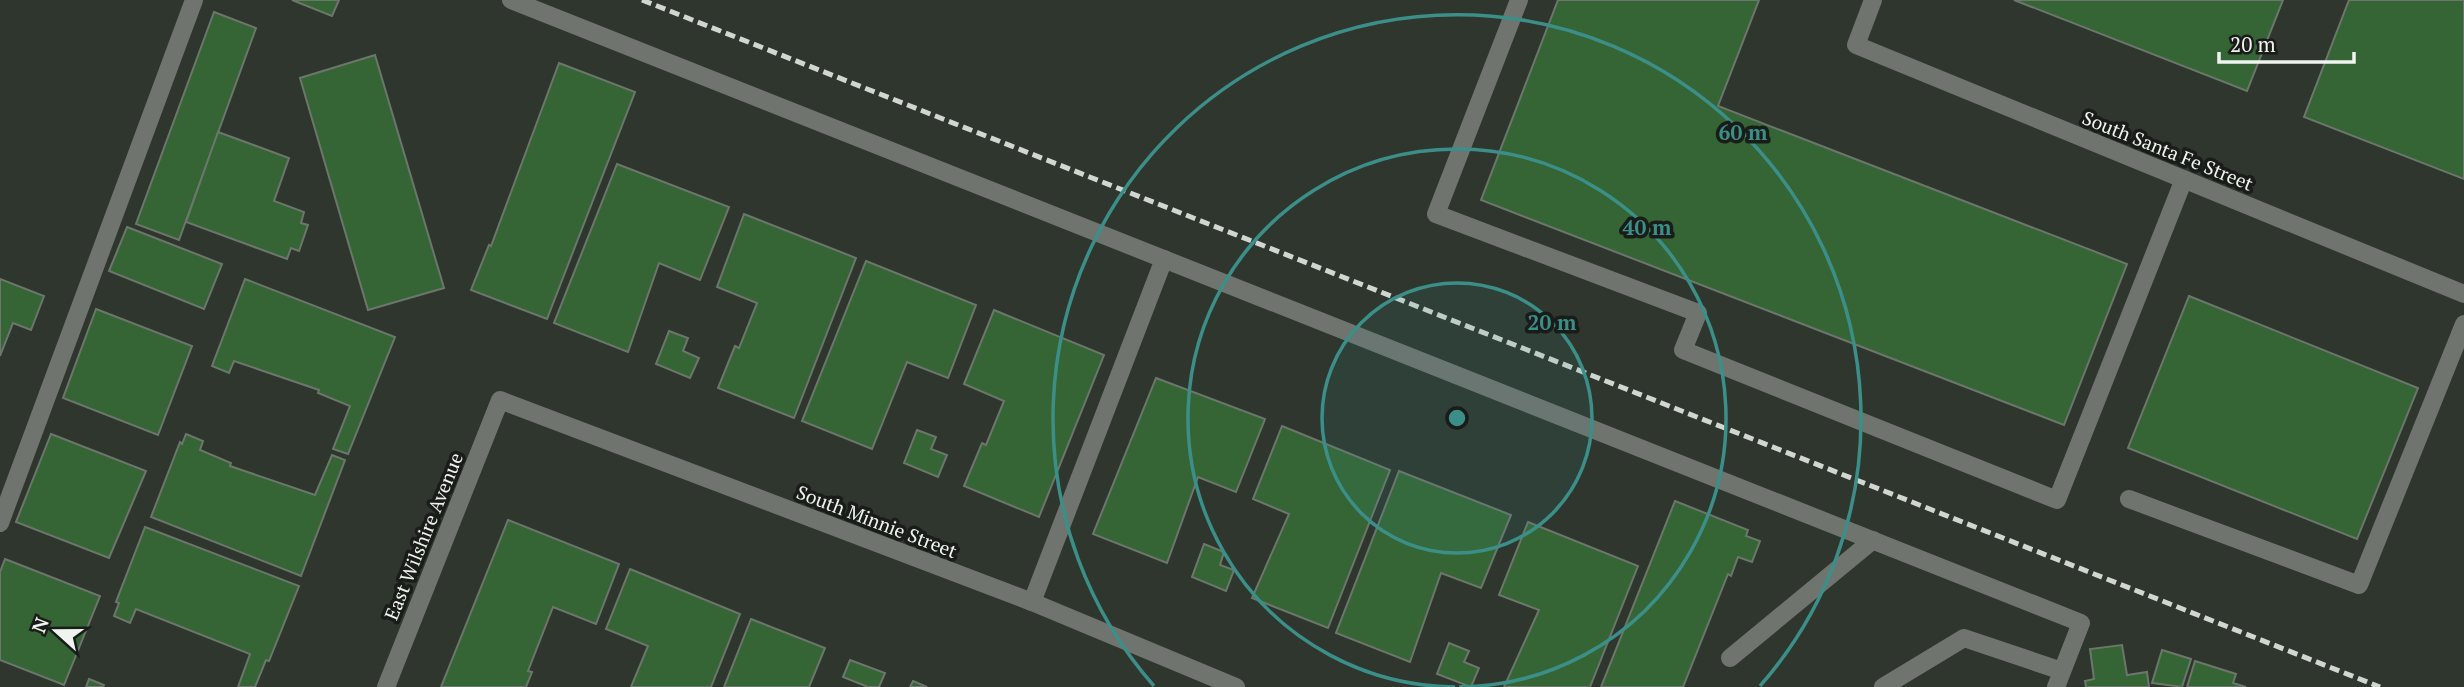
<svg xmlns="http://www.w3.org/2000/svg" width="2464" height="687" viewBox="0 0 2464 687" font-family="'PT Serif',serif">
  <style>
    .building { fill: #356534; stroke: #6d766c; stroke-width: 2 }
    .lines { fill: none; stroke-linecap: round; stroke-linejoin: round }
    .lane { stroke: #70746f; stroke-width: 18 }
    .street { stroke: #70746f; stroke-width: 18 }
    .rail { stroke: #d1d6d1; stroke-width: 5; stroke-dasharray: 10 5; stroke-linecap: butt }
    .ring { fill: none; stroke: #3c8f88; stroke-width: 3.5 }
    .labels { text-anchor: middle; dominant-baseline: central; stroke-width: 7; stroke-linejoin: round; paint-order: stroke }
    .street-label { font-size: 19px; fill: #eff4ef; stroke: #191c18 }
    .centre { fill: #3c8f88; stroke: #191c18; stroke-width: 3.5 }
    .ring-label { font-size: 21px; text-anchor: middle; font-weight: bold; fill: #3c8f88; stroke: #191c18; stroke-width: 7; stroke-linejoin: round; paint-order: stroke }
  </style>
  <rect width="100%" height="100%" fill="#2e362d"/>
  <g class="building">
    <path d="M292,0H339L332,16Z"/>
    <path d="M1558,0H1759L1718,106L2127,264L2064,425L1481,200Z"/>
    <path d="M2014,0H2283L2247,91Z"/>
    <path d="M2349,0H2464V179L2304,117Z"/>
    <path d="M214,12L256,28L179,240L136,224Z"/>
    <path d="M375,55L444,288L368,310L300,78Z"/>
    <path d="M559,63L635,92L547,319L471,290L489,245L491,246Z"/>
    <path d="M218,132L289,158L274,201L304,212L301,223L308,225L299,251L291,248L287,259L186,222Z"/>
    <path d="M617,164L729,207L700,280L659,263L628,352L554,323Z"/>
    <path d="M744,214L856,258L794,418L718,388L735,346L739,348L757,303L717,287Z"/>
    <path d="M127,227L222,264L204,309L109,271Z"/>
    <path d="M866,261L976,305L948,378L907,362L872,449L802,421Z"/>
    <path d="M0,279L44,296L31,330L13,323L0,356Z"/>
    <path d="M245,279L395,337L348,454L333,449L350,406L318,393L319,390L234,361L229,373L212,366Z"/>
    <path d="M2189,296L2418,388L2357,539L2128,448Z"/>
    <path d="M96,309L192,346L158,435L63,398Z"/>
    <path d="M994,310L1104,355L1039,517L964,486L982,443L986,445L1004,401L964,384Z"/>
    <path d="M669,331L688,338L683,351L699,358L690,378L656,364Z"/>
    <path d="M1156,378L1265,419L1236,492L1198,477L1167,563L1093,534Z"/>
    <path d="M1282,426L1390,470L1328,628L1252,598L1289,514L1253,499Z"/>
    <path d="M917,430L936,437L931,449L947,455L938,477L904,463Z"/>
    <path d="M51,434L146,471L109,558L16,522Z"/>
    <path d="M186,434L203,441L200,450L231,463L230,466L315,495L332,455L345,460L301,576L151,517L180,442L182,444Z"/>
    <path d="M1399,471L1511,515L1481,588L1441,573L1410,662L1336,633Z"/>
    <path d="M1675,501L1748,530L1746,536L1760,541L1752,562L1738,557L1731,576L1728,574L1683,687H1601Z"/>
    <path d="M508,520L619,564L596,624L553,607L528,671L532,672L526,687H441Z"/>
    <path d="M1528,522L1638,566L1590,687H1504L1539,610L1499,595Z"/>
    <path d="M145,527L299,586L269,661L266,660L255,687H238L250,654L136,609L130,623L114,616L119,603L116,602Z"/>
    <path d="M1204,544L1224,552L1220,565L1234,570L1226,591L1192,577Z"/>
    <path d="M5,559L100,596L64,685L0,660V572Z"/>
    <path d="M630,569L740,614L711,687H631L648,646L606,629Z"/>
    <path d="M751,619L825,648L809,687H724Z"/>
    <path d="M1449,643L1469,651L1464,662L1479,668L1471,687L1437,674Z"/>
    <path d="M2122,645L2127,675L2147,672L2149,687H2086L2085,681L2094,679L2090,649Z"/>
    <path d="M2162,650L2191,659L2182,687L2152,683Z"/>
    <path d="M850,660L885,673L879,687H868L843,677Z"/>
    <path d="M2195,661L2236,674L2233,683L2246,687H2187Z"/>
    <path d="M89,679L104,685L103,687H86Z"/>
    <path d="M913,681L927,687H910Z"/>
  </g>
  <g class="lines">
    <g class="lane">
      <path d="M511,0L2081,623L2056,687"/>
      <path d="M1519,0L1436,214L1698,313L1683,350L2057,500L2184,179"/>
      <path d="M2129,499L2359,585L2464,324"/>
      <path d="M0,523L194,0"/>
      <path d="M1032,602L1164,259"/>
      <path d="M1730,658L1873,540"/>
      <path d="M1883,687L1964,638L2062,671"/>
    </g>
    <g class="street">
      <path d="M1873,0L1856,45L2464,294"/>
      <path d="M386,687L500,400L1032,602L1236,687"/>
    </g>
    <path class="rail" d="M642,0L2380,687"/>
  </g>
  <circle cx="1457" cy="418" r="135" fill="#3c8f88" fill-opacity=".12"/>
  <g class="ring">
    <circle cx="1457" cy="418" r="135"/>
    <path d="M1455 687A269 269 0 1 1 1459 687"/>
    <path d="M1154 686A404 404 0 1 1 1760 686"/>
  </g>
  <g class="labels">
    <g class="street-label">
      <text transform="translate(2168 150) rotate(22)">South Santa Fe Street</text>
      <text transform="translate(877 521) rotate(21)">South Minnie Street</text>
      <text transform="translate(423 536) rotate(-68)">East Wilshire Avenue</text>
    </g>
  </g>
  <circle cx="1457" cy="418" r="10" class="centre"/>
  <g class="ring-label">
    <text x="1743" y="140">60 m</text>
    <text x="1647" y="235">40 m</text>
    <text x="1552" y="330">20 m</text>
  </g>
  <g transform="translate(56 631) rotate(291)" stroke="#191c18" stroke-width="5" paint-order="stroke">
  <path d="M0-5L12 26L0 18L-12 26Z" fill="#eff4ef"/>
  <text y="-10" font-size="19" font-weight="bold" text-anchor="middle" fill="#eff4ef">N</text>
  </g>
  <path d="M2219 52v10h135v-10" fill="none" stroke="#eff4ef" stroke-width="3.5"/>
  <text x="2230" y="52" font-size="21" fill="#eff4ef" stroke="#191c18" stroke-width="5" paint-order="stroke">20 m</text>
</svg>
